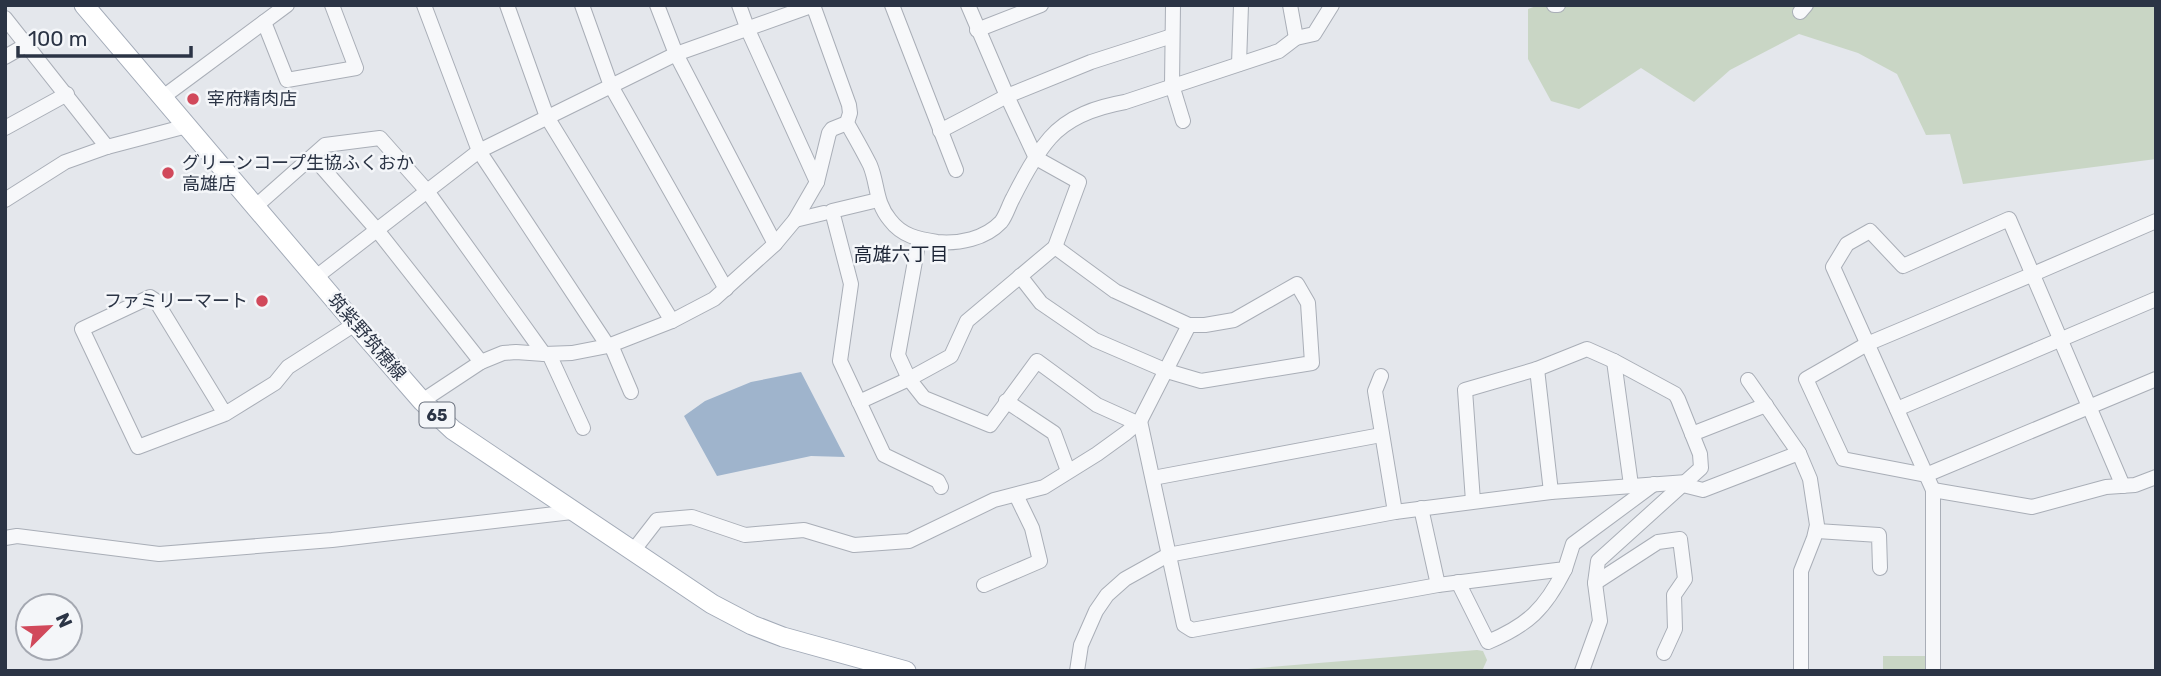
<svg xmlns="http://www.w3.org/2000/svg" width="2161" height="676" viewBox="0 0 2161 676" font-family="Rubik,'Noto Sans JP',sans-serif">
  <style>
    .green { fill: #c9d6c5 }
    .water { fill: #9fb4cc }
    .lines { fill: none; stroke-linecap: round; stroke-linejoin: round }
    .minor-casing { stroke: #a9aeb7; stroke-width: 16 }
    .major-casing { stroke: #a3abb8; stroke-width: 21 }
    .minor { stroke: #f7f8fa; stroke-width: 14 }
    .major { stroke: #fff; stroke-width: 19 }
    .poi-dot { fill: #d1495b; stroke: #f4f6f9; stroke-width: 2.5 }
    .labels { text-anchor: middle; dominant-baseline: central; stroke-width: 5; stroke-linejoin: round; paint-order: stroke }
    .shield { fill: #f4f6f9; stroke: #676e7b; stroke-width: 2 }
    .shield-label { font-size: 16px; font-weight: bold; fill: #2b3445 }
    .poi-label { font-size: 18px; fill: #2b3445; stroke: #f4f6f9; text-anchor: start }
    .street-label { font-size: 18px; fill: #2b3445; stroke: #f4f6f9 }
    .neighbourhood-label { font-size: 19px; fill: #1d2536; stroke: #f4f6f9 }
  </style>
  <rect width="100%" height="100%" fill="#e4e7ec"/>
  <g class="green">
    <path d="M1539,5H2156V159L1963,184L1950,134L1926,135L1897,74L1858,53L1799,34L1730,70L1694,102L1641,68L1579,109L1551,101L1528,59V9Z"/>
    <path d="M1477,650L1483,651L1487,660L1482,671H1223Z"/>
    <rect x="1883" y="656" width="47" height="15"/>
  </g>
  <path class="water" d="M801,372L845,457L811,456L717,476L684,416L705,401L751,382Z"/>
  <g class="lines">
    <defs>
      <g id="minor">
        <path d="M424,5L479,151L608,346"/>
        <path d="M507,5L547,117L672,321"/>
        <path d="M582,5L611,86L726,289"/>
        <path d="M657,5L676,54L775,244"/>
        <path d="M739,5L748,30L817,182"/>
        <path d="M813,5L849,105L850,113L847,123C855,137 863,151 870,165C878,184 875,202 890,220C902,236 918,239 937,242C959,244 985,239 1001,222C1006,216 1009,205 1013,198C1023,178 1035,155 1050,138C1069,116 1097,107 1125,102L1279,51L1296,38L1314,34L1332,5"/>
        <path d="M892,5L956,170"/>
        <path d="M1173,5L1172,85L1183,121"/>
        <path d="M1290,5L1296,38"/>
        <path d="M1554,5H1558"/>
        <path d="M1800,12L1806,5"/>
        <path d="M5,18L107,147"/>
        <path d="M264,22L287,80L356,68L332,5"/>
        <path d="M977,30L1041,5"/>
        <path d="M5,57L26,45"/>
        <path d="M1239,64L1241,5"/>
        <path d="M163,97L287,5"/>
        <path d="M5,128L67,94"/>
        <path d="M940,131L1007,96L1091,62L1172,36"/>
        <path d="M313,157L377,230L481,362"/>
        <path d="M5,200L65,162L107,147L187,126"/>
        <path d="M878,200L832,211L851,284L840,361L884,455L938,481L941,487"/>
        <path d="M256,206L325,145L380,138L427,191L544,354"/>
        <path d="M795,220L824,213"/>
        <path d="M2156,221L2031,275L1867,344L1806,379L1843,459L1926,475L2156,379"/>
        <path d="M919,239L898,355L909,379L924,398L990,425L1037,361L1097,405L1137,423"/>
        <path d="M1020,276L1041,303L1095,340L1167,371L1201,381L1312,363L1308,303L1297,284L1234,320L1205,325H1189L1115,291L1055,247"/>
        <path d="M316,277L479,151L676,54L814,5"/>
        <path d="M611,345L631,392"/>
        <path d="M549,354L583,428"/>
        <path d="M1614,361L1631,485"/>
        <path d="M1537,369L1551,492"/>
        <path d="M1381,376L1375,391L1395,512"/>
        <path d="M1748,380L1799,453"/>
        <path d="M422,401L481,362L503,353L516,352L544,354L572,353L608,346L672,321L714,299L775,244L795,220L817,182L829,133L832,129L847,123"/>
        <path d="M1006,401L1054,433L1068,471"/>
        <path d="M859,402L909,379L951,356L967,321L1055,247L1079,182L1036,158L1007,96L968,5"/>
        <path d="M1897,409L2156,299"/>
        <path d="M225,414L138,447L82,329L150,297L156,301L225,414L275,383L288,367L355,324"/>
        <path d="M1140,421L1184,625L1192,630L1438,585L1565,569L1573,544L1654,484"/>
        <path d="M1692,434L1766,405"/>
        <path d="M1153,478L1381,435"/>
        <path d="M1683,485L1703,490L1799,453L1810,479L1817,525L1814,538L1801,571V671"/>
        <path d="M1933,490L2032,507L2106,487L2135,485L2156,477"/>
        <path d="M1473,501L1465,390L1537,369L1587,349L1614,361L1675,394L1678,399L1700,454L1701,468L1598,561L1595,583L1600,621L1582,671"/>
        <path d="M1421,508L1438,585"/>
        <path d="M1817,531L1879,535L1880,568"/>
        <path d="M5,538L17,536L159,554L332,540L572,512"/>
        <path d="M633,551L657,520L692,517L745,535L804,530L854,545L909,541L994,500L1044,487L1097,454L1126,433L1140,421L1189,325"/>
        <path d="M1458,582L1488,642C1528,625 1545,609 1565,569"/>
        <path d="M1595,583L1658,542L1680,539L1685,579L1674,595L1675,629L1664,653"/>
        <path d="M984,585L1040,561L1032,528L1016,495"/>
        <path d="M1077,671L1081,645L1096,611L1107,595L1125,579L1168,555L1395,512L1551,492L1687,482"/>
        <path d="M1933,671V490L1833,267L1847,244L1870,231L1903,266L2009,219L2123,486"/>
      </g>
      <path id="major" d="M84,5L355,324L422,401L453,430L712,604L752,625L783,637L906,671"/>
    </defs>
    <use href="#minor" class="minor-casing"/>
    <use href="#major" class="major-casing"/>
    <use href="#minor" class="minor"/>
    <use href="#major" class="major"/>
  </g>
  <g class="poi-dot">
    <circle cx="193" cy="99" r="7"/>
    <circle cx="168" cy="173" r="7"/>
    <circle cx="262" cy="301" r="7"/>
  </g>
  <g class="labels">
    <rect class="shield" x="419.5" y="402.5" width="35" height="25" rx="5"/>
    <g class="shield-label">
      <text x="437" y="415">65</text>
    </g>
    <g class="poi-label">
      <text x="207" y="99">宰府精肉店</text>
      <text x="182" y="163">グリーンコープ生協ふくおか<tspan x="182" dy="21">高雄店</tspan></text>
      <text x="248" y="301" text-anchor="end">ファミリーマート</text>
    </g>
    <g class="street-label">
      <text transform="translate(367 337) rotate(49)">筑紫野筑穂線</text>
    </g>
    <g class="neighbourhood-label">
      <text x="901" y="254">高雄六丁目</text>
    </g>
  </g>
  <rect width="2161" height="676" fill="none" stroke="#2b3445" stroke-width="14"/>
  <g transform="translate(49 627) rotate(66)"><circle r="33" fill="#f4f6f9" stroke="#a4a8b1" stroke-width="2"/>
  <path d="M0-5L12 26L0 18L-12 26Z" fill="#d1495b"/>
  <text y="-10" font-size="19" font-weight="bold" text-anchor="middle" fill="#2b3445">N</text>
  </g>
  <path d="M18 46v10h173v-10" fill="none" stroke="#2b3445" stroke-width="3.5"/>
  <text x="28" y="46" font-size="21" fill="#2b3445" stroke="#f4f6f9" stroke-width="5" paint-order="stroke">100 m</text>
</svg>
